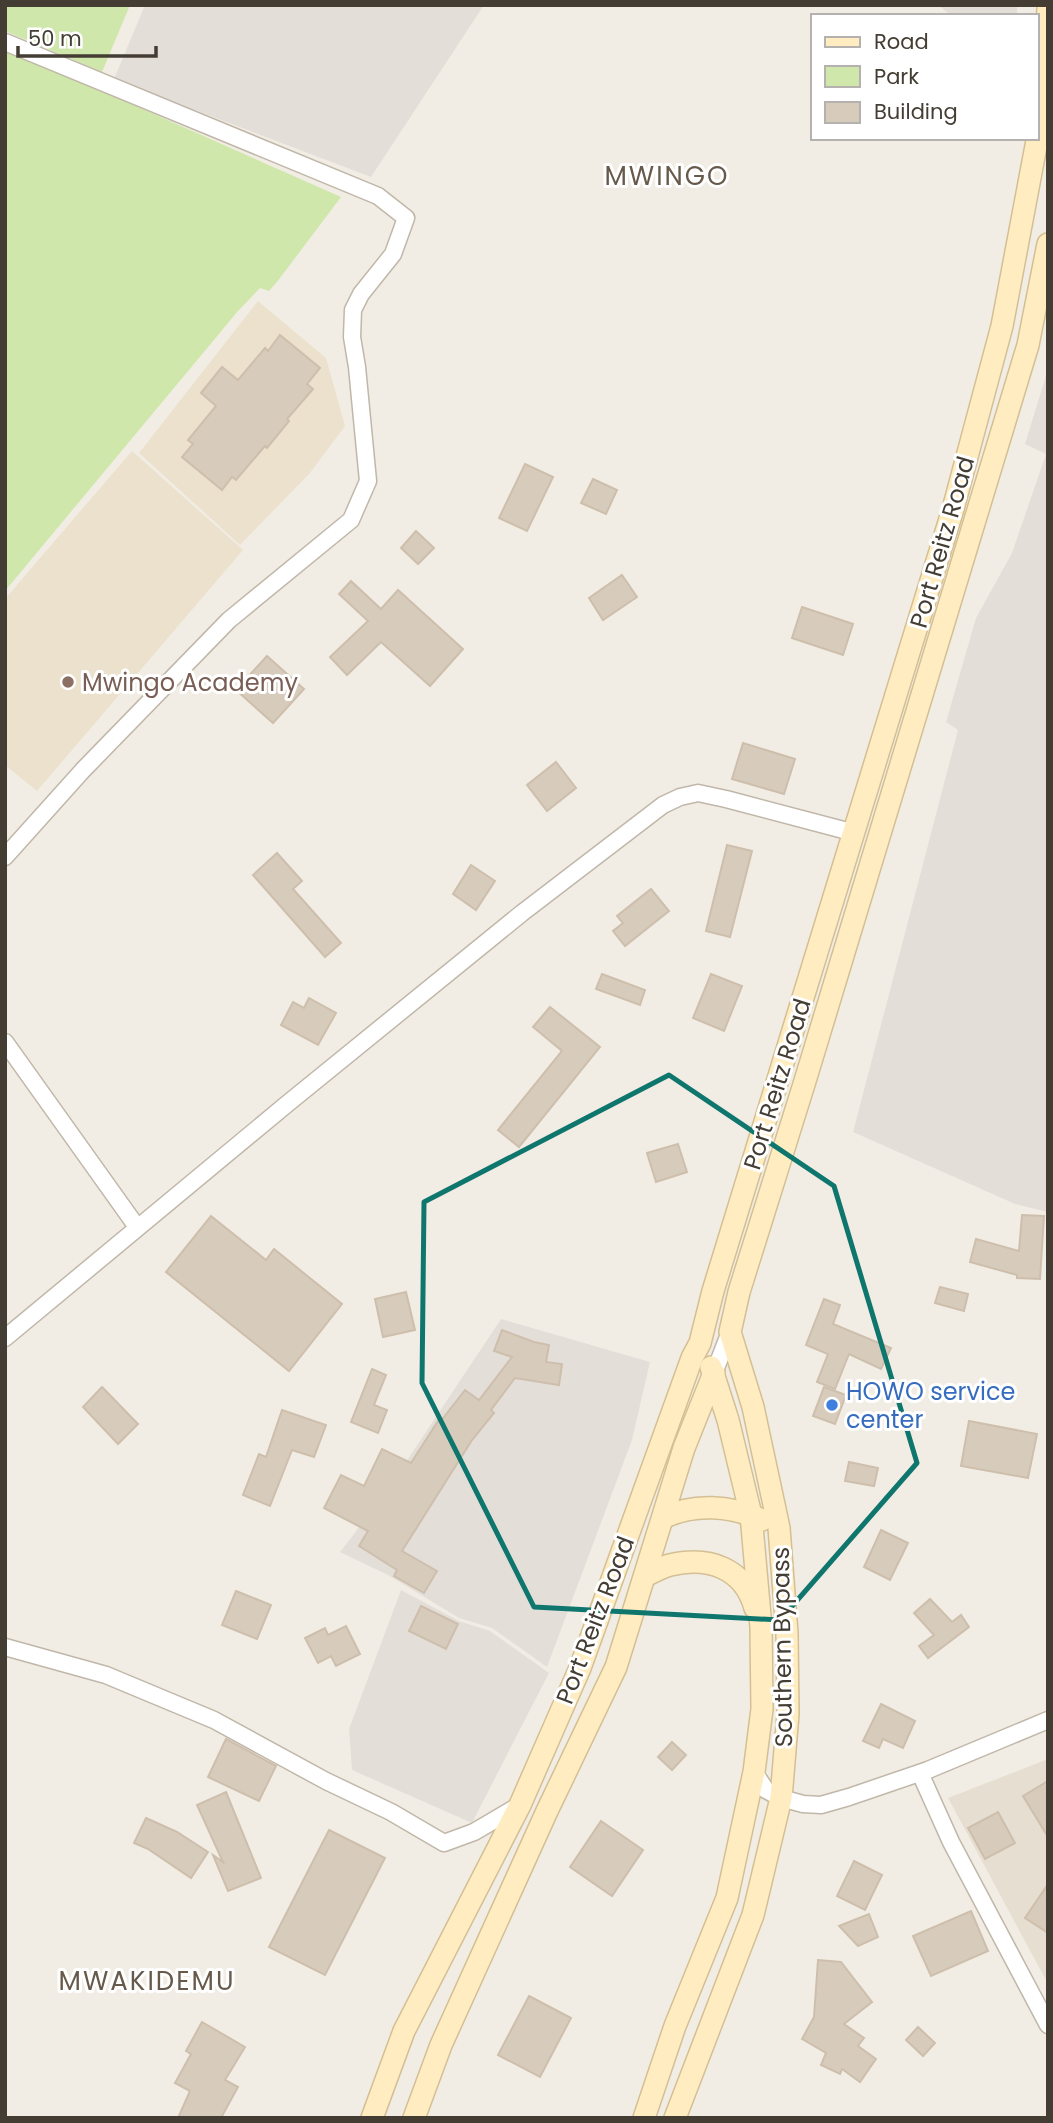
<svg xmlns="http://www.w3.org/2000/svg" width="1053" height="2123" viewBox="0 0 1053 2123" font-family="Poppins,sans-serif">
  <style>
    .residential { fill: #e6dfd1 }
    .industrial { fill: #e4ded9 }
    .education { fill: #ece1cd }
    .green { fill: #cfe7ab }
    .building { fill: #d7cbbc; stroke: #cebfac; stroke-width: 2 }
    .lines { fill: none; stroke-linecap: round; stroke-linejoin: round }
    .street-casing { stroke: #c0b7a9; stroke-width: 19 }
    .secondary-casing { stroke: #d3bf93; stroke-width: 24 }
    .street { stroke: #fff; stroke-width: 16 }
    .secondary { stroke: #ffedc1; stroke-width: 21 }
    .marked { fill: none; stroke: #0f766e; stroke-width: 5; stroke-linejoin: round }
    .education-dot { fill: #8d6e63; stroke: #fff; stroke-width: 2.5 }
    .shop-dot { fill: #3f7fe0; stroke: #fff; stroke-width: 2.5 }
    .labels { text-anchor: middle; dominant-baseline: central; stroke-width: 6; stroke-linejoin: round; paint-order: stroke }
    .street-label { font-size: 24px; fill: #443d34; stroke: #fff }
    .education-label { font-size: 24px; fill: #785e54; stroke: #fff; text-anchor: start }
    .shop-label { font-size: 24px; fill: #366cbe; stroke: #fff; text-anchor: start }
    .neighbourhood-label { font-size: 26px; letter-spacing: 2px; fill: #675a4b; stroke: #fff }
  </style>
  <rect width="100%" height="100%" fill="#f2ede4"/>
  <path class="residential" d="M1048,1759V1984L948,1798Z"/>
  <g class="industrial">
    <path d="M145,5H484L371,177L114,79Z"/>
    <path d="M938,5H1017V16H952Z"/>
    <path d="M1048,369V1212L1015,1204L853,1132L958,730L946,722L976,618L1012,553L1046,454L1025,444Z"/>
    <path d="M501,1319L650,1362L632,1440L547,1667L492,1628L459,1618L388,1575L340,1552L384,1495Z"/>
    <path d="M401,1590L459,1621L490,1631L549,1673L472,1823L352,1770L349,1729Z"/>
  </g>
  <g class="education">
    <path d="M258,301L326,358L345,426L310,473L240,545L139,453Z"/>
    <path d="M132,451L243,550L37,791L5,765V599Z"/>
  </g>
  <g class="green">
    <path d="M5,5H130L102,72L5,31Z"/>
    <path d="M5,48L341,197L277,282L269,291L260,288L238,311L5,591Z"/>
  </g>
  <g class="building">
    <path d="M280,335L320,368L307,384L313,389L287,419L289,421L267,448L265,446L236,480L232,477L222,490L182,457L193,444L188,440L216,406L201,393L222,367L238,380L265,348L268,351Z"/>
    <path d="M525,464L553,477L527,531L499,518Z"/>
    <path d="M593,479L617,490L606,514L581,503Z"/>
    <path d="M416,531L434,548L418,564L401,548Z"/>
    <path d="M622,575L637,597L603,620L589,598Z"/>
    <path d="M351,581L381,609L398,590L463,649L430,686L381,642L347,675L330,657L368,621L339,594Z"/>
    <path d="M802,607L853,624L843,655L792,638Z"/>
    <path d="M267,656L304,689L273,723L236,690Z"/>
    <path d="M743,743L795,759L784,794L732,779Z"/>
    <path d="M556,762L576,788L547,811L527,785Z"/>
    <path d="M727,845L752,851L730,937L706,931Z"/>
    <path d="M277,853L302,881L293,889L341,943L325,957L253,875Z"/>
    <path d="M471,865L495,881L476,910L453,894Z"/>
    <path d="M651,889L669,911L625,946L613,931L623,923L617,916Z"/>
    <path d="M602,974L645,990L640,1005L596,989Z"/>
    <path d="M711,974L742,986L724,1031L693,1018Z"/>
    <path d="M309,998L336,1013L318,1045L281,1025L293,1002L304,1008Z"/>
    <path d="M550,1007L600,1047L519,1147L498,1130L562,1051L533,1027Z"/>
    <path d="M678,1144L687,1172L656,1182L647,1153Z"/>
    <path d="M1022,1215L1044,1216L1040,1279L1017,1278V1275L970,1262L976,1239L1019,1251Z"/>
    <path d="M211,1216L266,1260L274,1249L342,1304L289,1371L166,1272Z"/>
    <path d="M940,1287L968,1294L964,1311L935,1303Z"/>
    <path d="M406,1292L415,1330L383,1337L375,1299Z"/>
    <path d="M824,1299L840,1305L833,1324L891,1348L881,1369L849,1354L835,1389L817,1382L828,1354L806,1345Z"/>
    <path d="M502,1330L534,1342L549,1345L546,1362L562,1364L559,1385L515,1378L491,1410L494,1413L472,1440L402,1551L437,1571L424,1593L394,1576L397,1570L359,1546L368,1531L324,1508L341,1475L364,1486L382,1449L411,1463L438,1421L440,1422L465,1390L479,1400L512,1357L494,1351Z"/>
    <path d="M372,1369L386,1375L374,1405L387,1410L378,1433L351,1422Z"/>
    <path d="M102,1387L138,1424L118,1444L83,1407Z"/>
    <path d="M824,1387L846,1395L835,1424L813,1416Z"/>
    <path d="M282,1410L326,1425L314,1457L292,1450L270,1506L243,1495L259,1454L266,1457Z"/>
    <path d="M969,1421L1037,1434L1028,1478L961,1466Z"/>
    <path d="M849,1462L878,1468L874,1486L845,1481Z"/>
    <path d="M881,1530L908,1543L890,1580L864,1567Z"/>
    <path d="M236,1591L271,1605L257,1639L222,1625Z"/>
    <path d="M930,1599L952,1622L961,1615L969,1627L928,1658L919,1646L934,1635L914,1613Z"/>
    <path d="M421,1606L458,1624L446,1649L409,1631Z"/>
    <path d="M346,1626L360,1654L336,1666L331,1656L318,1663L305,1638L325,1628L328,1635Z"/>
    <path d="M881,1704L915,1721L903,1748L883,1739L879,1748L863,1741Z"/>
    <path d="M226,1739L276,1766L259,1801L208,1777Z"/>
    <path d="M672,1742L686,1755L672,1770L658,1757Z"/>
    <path d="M1048,1781V1837L1023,1796Z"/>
    <path d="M226,1792L261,1878L228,1891L213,1855L223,1862L197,1805Z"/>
    <path d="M998,1812L1015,1843L985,1859L968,1828Z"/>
    <path d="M146,1818L177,1832L208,1852L191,1878L148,1849L134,1843Z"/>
    <path d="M601,1821L643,1850L612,1896L570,1867Z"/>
    <path d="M329,1830L385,1858L325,1975L269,1947Z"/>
    <path d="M854,1861L882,1875L865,1910L837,1896Z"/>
    <path d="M1048,1884V1933L1025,1918Z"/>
    <path d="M971,1911L988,1951L931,1976L913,1936Z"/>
    <path d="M869,1914L878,1937L858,1946L839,1926Z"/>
    <path d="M818,1960L841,1962L872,2002L844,2024L864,2038L858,2046L876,2059L860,2082L842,2069L840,2074L821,2065L826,2053L802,2039L814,2017Z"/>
    <path d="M529,1996L571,2018L540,2077L498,2055Z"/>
    <path d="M202,2022L245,2047L225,2080L238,2087L221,2118H178L190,2091L175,2083L191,2054L186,2051Z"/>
    <path d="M918,2027L935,2043L923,2056L906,2040Z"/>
  </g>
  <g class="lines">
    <defs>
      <g id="street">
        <path d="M5,42L378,196L406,218L393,254L361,294L353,310L352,337L357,367L368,481L351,520L229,620L83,770L5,857"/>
        <path d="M5,1042L137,1227"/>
        <path d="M5,1338L287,1104L522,913L663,805L680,797L698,793L726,799L855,833"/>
        <path d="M714,1373L730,1332"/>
        <path d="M5,1647L106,1675L214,1720L326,1781L391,1812L444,1843L474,1832L520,1805"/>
        <path d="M754,1772L766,1790L781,1798L803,1804L821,1805L849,1797L928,1770L1048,1720"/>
        <path d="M920,1773L951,1842L1048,2025"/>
      </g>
      <g id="secondary">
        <path d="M663,1518C693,1503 731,1505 762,1520"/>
        <path d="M645,1576C653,1572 662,1567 670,1565C709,1556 744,1568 755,1608"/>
        <path d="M372,2118L404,2031L520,1805L580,1668L692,1358L700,1343L713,1291L953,509L1002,326L1042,114L1048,8"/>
        <path d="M414,2118L441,2045L547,1811L616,1667L684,1448L714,1373"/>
        <path d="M644,2118L675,2026L727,1898L754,1772L762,1709L761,1627L751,1515L728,1420L711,1367"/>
        <path d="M675,2118L753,1915L781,1798L788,1714L787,1633L779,1528L753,1407L730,1332L739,1292L805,1081L1028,345L1048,244"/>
      </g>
    </defs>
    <use href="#street" class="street-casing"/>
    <use href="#secondary" class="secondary-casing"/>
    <use href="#street" class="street"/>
    <use href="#secondary" class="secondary"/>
  </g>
  <path class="marked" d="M669,1075L834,1186L917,1463L780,1620L534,1607L422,1383L424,1202Z"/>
  <circle class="education-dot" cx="68" cy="682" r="7"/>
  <circle class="shop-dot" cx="832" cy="1405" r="7"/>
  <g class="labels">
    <g class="street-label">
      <text transform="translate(942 542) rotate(-74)">Port Reitz Road</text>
      <text transform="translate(777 1084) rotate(-73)">Port Reitz Road</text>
      <text transform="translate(595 1620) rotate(-69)">Port Reitz Road</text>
      <text transform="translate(782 1647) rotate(-91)">Southern Bypass</text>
    </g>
    <g class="education-label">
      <text x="82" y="682">Mwingo Academy</text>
    </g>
    <g class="shop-label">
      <text x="846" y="1391">HOWO service<tspan x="846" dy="28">center</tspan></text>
    </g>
    <g class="neighbourhood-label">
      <text x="667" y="176">MWINGO</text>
      <text x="147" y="1981">MWAKIDEMU</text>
    </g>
  </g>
  <rect width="1053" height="2123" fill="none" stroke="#443d34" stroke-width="14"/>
  <rect x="811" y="14" width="228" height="126" fill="#ffffff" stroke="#b4b1ae" stroke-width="2"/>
  <rect x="825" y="37" width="35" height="10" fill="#ffedc1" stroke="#b4b1ae" stroke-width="2"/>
  <text x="874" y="49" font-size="21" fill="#443d34">Road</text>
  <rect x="825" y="66" width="35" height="21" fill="#cfe7ab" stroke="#b4b1ae" stroke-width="2"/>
  <text x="874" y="84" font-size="21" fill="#443d34">Park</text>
  <rect x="825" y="102" width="35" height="21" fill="#d7cbbc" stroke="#b4b1ae" stroke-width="2"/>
  <text x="874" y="119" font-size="21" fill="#443d34">Building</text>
  <path d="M18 46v10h138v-10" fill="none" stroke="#443d34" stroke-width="3.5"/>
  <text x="28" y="46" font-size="21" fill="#443d34" stroke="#ffffff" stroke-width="5" paint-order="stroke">50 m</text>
</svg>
